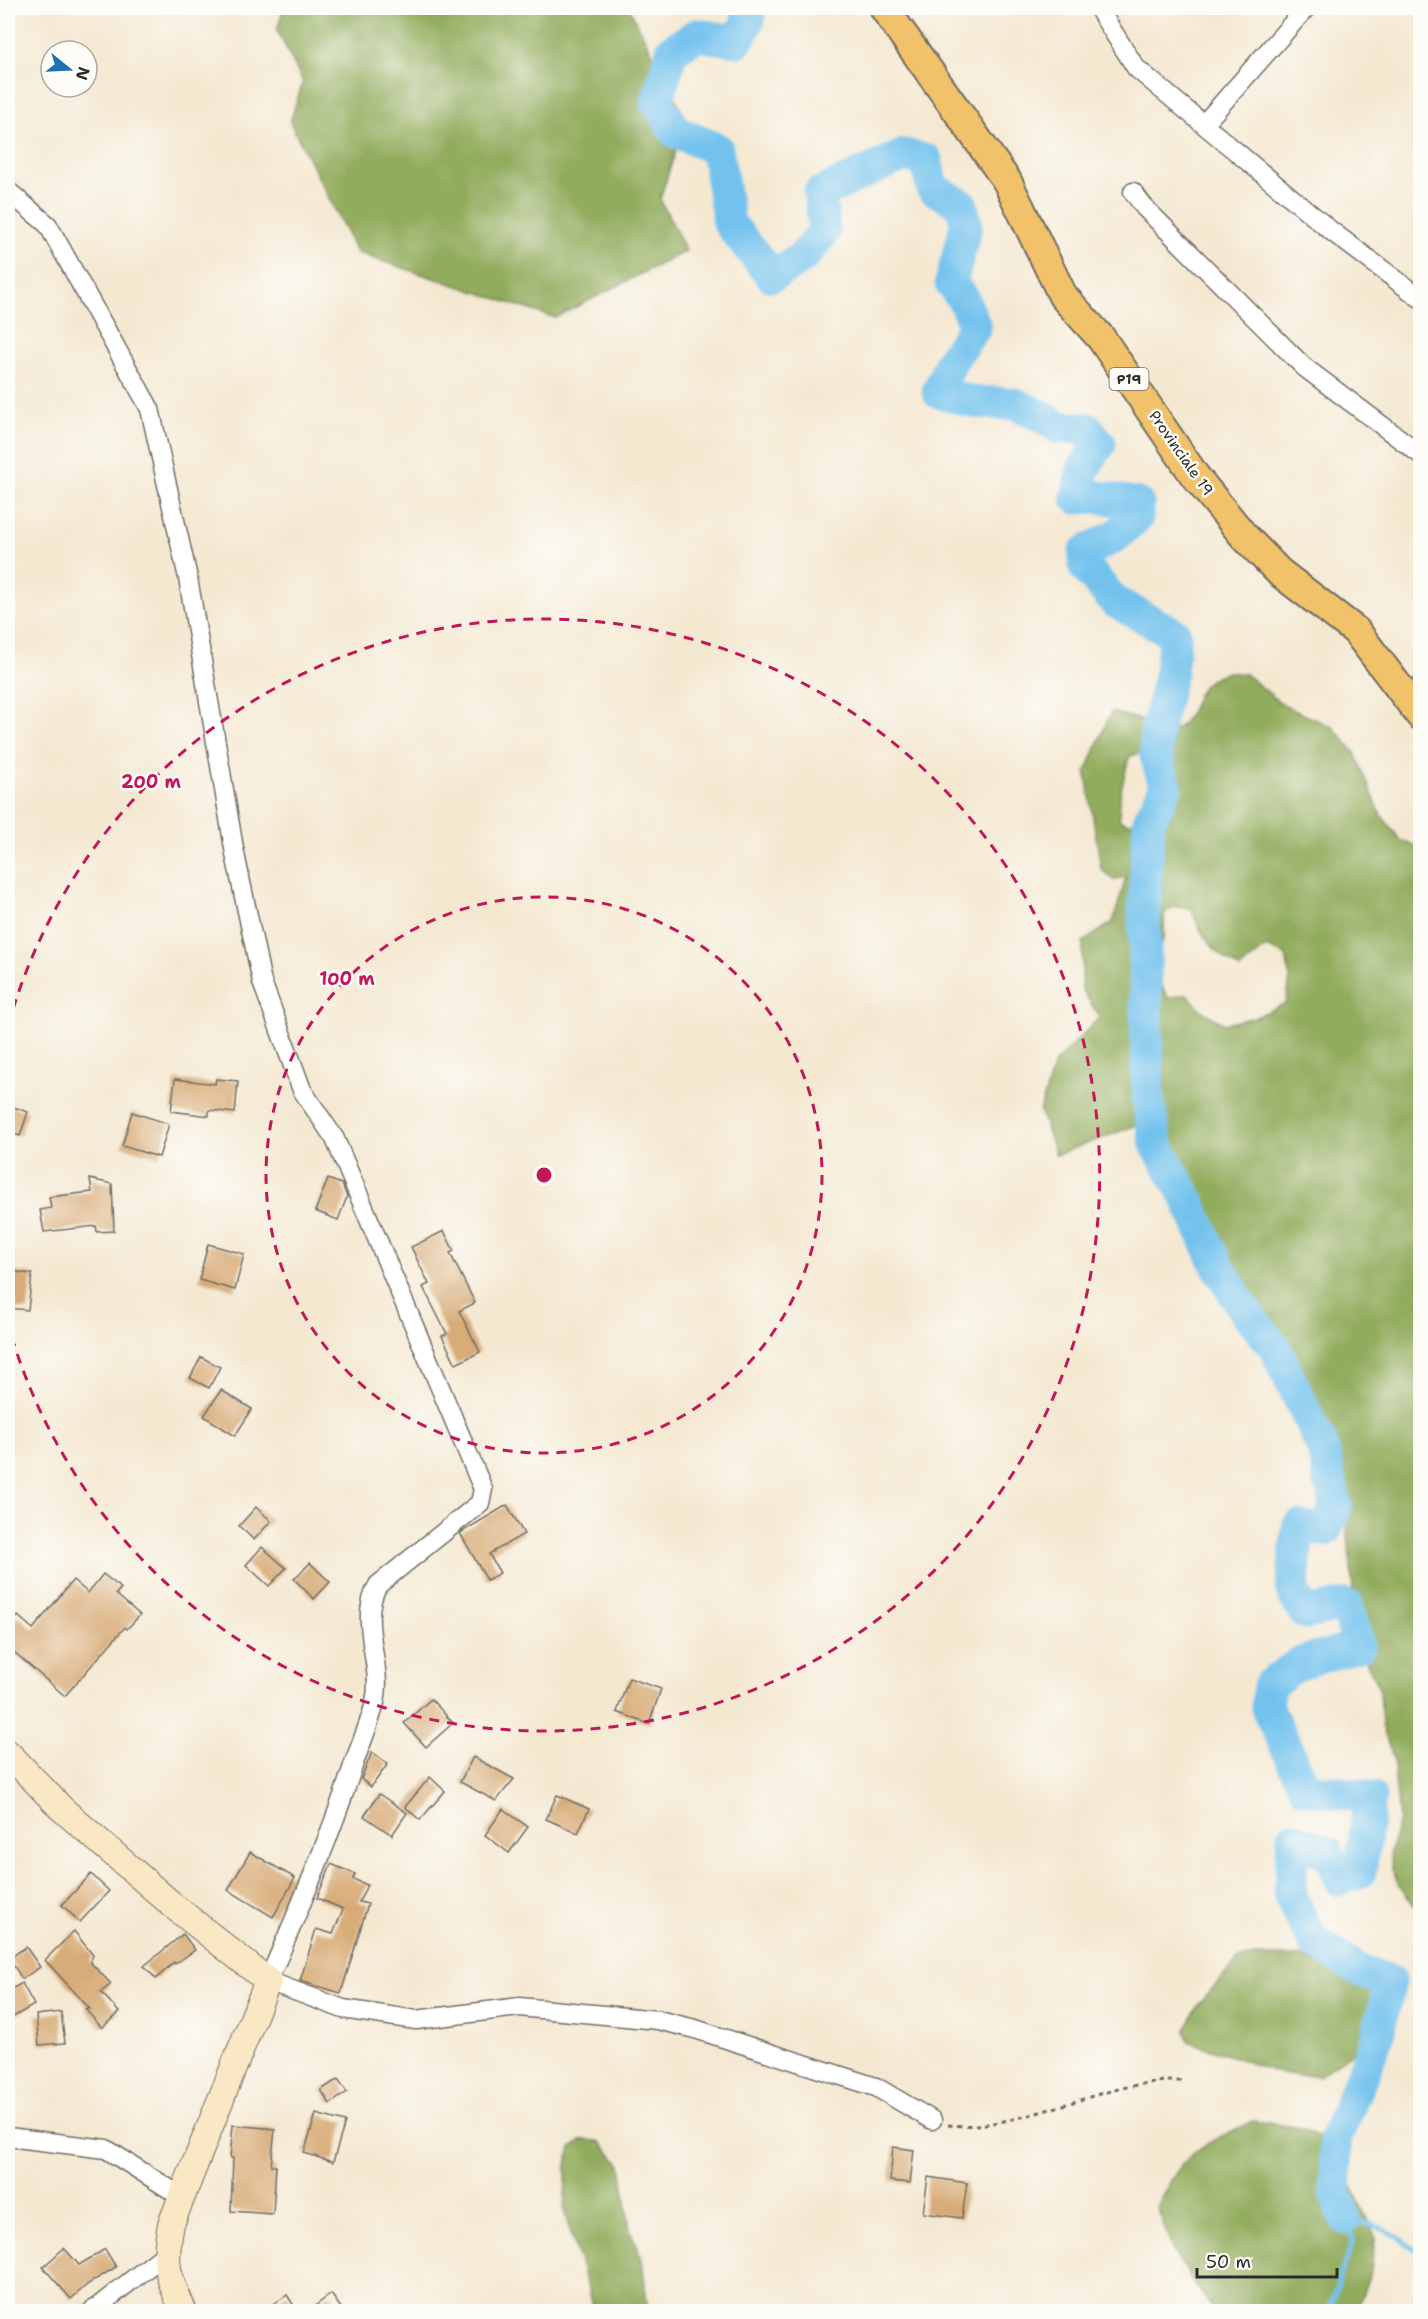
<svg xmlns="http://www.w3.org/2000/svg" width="1428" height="2319" viewBox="0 0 1428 2319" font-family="'Shantell Sans',sans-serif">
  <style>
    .forest { fill: #92ac5d; stroke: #5e6c44; stroke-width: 1.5; fill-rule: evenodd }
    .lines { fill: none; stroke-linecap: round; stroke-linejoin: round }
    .stream { stroke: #73c2ee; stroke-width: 5 }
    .river { stroke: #73c2ee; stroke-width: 33 }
    .building { fill: #d8ac78 }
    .street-casing { stroke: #716d65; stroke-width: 21 }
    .secondary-casing { stroke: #716d65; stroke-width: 28 }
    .primary-casing { stroke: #716d65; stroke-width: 32 }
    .path { stroke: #716d65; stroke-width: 3; stroke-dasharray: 4.5 4.5; stroke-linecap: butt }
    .street { stroke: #fff; stroke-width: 18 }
    .secondary { stroke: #fae7c3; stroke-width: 26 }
    .primary { stroke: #f2c26a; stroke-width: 28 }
    .ring { fill: none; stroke: #c2185b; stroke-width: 3; stroke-dasharray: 10 8 }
    .labels { text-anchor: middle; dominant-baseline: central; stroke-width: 5; stroke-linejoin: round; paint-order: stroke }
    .shield { fill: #fdfcf7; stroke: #6a6a68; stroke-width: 1.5 }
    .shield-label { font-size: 14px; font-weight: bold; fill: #2b2b2b }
    .street-label { font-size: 15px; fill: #2b2b2b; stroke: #fdfcf7 }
    .centre { fill: #c2185b; stroke: #fdfcf7; stroke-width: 3 }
    .ring-label { font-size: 18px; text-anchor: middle; font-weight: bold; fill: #c2185b; stroke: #fdfcf7; stroke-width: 5; stroke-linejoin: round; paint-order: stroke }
  </style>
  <rect width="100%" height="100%" fill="#fdfcf7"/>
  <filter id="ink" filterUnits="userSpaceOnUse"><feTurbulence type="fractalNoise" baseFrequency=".0167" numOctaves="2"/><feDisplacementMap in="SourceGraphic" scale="12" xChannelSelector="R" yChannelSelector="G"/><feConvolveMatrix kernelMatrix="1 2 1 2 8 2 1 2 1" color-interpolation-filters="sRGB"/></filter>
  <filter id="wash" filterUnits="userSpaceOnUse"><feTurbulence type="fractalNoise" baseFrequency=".008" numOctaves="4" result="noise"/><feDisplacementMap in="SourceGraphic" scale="24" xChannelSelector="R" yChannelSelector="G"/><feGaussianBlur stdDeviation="1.35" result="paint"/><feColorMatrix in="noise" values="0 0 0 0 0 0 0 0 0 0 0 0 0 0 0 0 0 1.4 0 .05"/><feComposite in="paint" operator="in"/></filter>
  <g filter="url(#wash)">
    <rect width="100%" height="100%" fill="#f4e8d1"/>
    <g class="forest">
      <path d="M284,8H629L686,119L660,199L686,251L555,318L357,253L290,122L303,82L277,30Z"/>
      <path d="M1228,672L1245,674L1285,706L1333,727L1355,753L1381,815L1401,841L1420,847V1913L1398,1884L1392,1869L1390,1852L1399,1820L1393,1757L1382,1726L1380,1691L1367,1663L1354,1601L1345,1503L1317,1408L1280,1344L1235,1279L1164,1137L1137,1125L1056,1155L1040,1111L1054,1064L1100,1017L1082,990L1083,942L1113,922L1126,877L1113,880L1101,869L1086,772L1111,712L1177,729C1203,706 1188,684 1228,672ZM1141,752L1153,783L1140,814L1131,824L1119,820L1120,794L1129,757ZM1174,907L1191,908C1202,939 1213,951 1240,969L1266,947L1286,955L1290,978L1286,1003L1256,1017L1224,1024L1202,1011L1187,994L1168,998L1160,983L1154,962L1164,936V913Z"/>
      <path d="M1254,1956H1301L1370,1984L1378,1999L1360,2047L1318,2076L1282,2074L1188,2041L1185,2031L1198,2005L1239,1959Z"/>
      <path d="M1253,2121L1302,2128L1334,2146L1375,2238L1371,2271L1356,2311H1214L1173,2251L1157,2207C1184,2149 1198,2148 1253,2121Z"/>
      <path d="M583,2140L599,2141L621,2165L630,2231L642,2259L648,2311H598L593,2305L564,2211L567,2164L571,2148Z"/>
    </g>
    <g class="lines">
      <g class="stream">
        <path d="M1345,2218L1386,2230L1420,2252"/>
        <path d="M1328,2312L1353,2240L1345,2218"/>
      </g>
      <path class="river" d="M746,8L749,19L737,41L697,35L672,50L657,102L676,132L717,149L729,223L772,276L803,257L824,231L820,193L904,155L926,160L932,188L962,205L966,225L951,283L964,301L975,327L951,361L938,392L973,402L1015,404L1043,417L1058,427L1088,429L1100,444L1083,469L1077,498L1100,497L1138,504L1137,517L1116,536L1085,552V567L1115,602L1175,634L1171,672L1156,733V756L1166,787L1149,821L1144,908L1148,1099L1156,1144L1188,1200L1216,1263L1244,1310L1274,1346L1322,1446L1336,1506L1326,1530L1298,1527L1292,1591L1305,1613L1346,1605L1359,1646L1300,1663L1269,1685L1267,1707L1305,1788L1370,1797L1360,1872L1340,1880L1328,1853L1293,1838L1290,1896L1313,1941L1362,1972L1390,1981L1377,2038L1335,2140L1336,2194L1345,2218"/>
    </g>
    <g id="blocks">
      <g class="building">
        <path d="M175,1079L215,1084L216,1079L238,1081L235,1113L209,1110V1116L171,1111Z"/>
        <path d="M8,1105L28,1112L20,1136L8,1132Z"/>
        <path d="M132,1112L169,1124L159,1157L122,1146Z"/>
        <path d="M90,1179L112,1184L114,1231L97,1232L96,1226L44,1232L40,1210L51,1208L49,1197L92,1192Z"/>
        <path d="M328,1179L342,1184L347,1197L338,1220L315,1211Z"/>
        <path d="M444,1231L454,1251L450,1253L475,1303L459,1311L480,1352L456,1364L442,1336L447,1334L423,1287L429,1284L411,1247Z"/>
        <path d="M208,1244L244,1254L235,1290L199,1280Z"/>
        <path d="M8,1271L32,1274L28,1310L8,1308Z"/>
        <path d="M201,1357L220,1367L209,1388L190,1378Z"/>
        <path d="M221,1390L252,1409L235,1436L204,1416Z"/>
        <path d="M507,1505L524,1534L489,1554L500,1573L487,1580L460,1533Z"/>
        <path d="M256,1507L271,1521L254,1540L239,1526Z"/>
        <path d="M262,1547L286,1568L269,1586L246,1565Z"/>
        <path d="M310,1563L330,1582L314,1599L294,1579Z"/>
        <path d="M103,1574L121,1588L116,1594L140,1615L127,1629L125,1627L65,1696L8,1647V1628L18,1616L33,1629L73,1580L88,1593Z"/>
        <path d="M629,1678L661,1689L649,1724L617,1712Z"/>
        <path d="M431,1699L453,1723L426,1747L404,1723Z"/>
        <path d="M372,1752L388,1764L371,1787L361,1779Z"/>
        <path d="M473,1757L514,1779L496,1801L460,1782Z"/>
        <path d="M430,1777L445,1791L420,1820L405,1807Z"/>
        <path d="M379,1794L407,1813L392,1835L364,1816Z"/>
        <path d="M557,1795L589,1809L578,1833L546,1819Z"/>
        <path d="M503,1809L528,1827L509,1853L485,1835Z"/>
        <path d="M250,1852L295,1878L273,1917L228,1890Z"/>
        <path d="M331,1864L355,1874L353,1879L367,1885L359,1902L368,1904L341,1993L300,1981L316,1929L333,1934L343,1909L317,1898Z"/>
        <path d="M91,1874L109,1891L80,1922L62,1905Z"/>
        <path d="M74,1931L93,1955L90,1962L111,1984L101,1992L119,2012L102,2028L85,2009H90L45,1960Z"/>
        <path d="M183,1934L195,1950L175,1964L174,1962L156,1979L144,1966Z"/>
        <path d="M26,1947L40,1967L22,1979L9,1958Z"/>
        <path d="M22,1983L34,2005L8,2020V1991Z"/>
        <path d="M61,2012L65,2043L39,2045L36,2015Z"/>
        <path d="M338,2079L347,2092L330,2104L321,2090Z"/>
        <path d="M316,2114L345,2122L333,2162L304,2153Z"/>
        <path d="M233,2125L275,2129L271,2166H276L273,2214L231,2211L233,2158H230Z"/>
        <path d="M893,2147L914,2150L910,2183L890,2181Z"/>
        <path d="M928,2177L967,2183L962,2218L923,2213Z"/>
        <path d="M64,2248L79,2265L105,2249L116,2267L88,2284L71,2299L43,2267Z"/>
        <path d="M331,2294L344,2312H307Z"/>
        <path d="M287,2295L298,2312H262Z"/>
      </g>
    </g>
  </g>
  <g filter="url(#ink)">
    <use href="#blocks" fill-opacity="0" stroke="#716d65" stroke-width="1.5"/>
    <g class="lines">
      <defs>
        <g id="street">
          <path d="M1098,8L1136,68L1330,230L1420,298"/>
          <path d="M1204,124L1306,8"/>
          <path d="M8,191L48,225L150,409L188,578L235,854L262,982L302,1090L335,1139L483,1489L480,1503L378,1585C357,1621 384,1664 375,1702C370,1723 361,1743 354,1763C330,1838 299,1909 268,1981L343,2009L416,2020L519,2007L658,2020L695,2029L876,2087L932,2120"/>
          <path d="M1133,192L1145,208L1304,367L1420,454"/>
          <path d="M8,2137L106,2149L182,2197"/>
          <path d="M91,2312L165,2254"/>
        </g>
        <path id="secondary" d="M8,1753L62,1809L176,1908L268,1981L171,2224C163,2265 167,2274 184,2312"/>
        <path id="primary" d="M884,8L1007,181L1063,296L1101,338L1195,476L1243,535L1279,572L1356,631L1420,715"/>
      </defs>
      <use href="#street" class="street-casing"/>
      <use href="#secondary" class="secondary-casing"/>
      <use href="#primary" class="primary-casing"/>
      <path class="path" d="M948,2125C1023,2132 1107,2078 1182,2081"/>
      <use href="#street" class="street"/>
      <use href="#secondary" class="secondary"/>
      <use href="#primary" class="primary"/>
    </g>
  </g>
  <g class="ring">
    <circle cx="544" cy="1175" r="278"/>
    <path d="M8 1026A556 556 0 1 1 8 1324"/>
  </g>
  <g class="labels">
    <rect class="shield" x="1109.5" y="368" width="39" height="22" rx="4.5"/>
    <g class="shield-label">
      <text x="1129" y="379">P19</text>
    </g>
    <g class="street-label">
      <text transform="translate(1181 453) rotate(55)">Provinciale 19</text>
    </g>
  </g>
  <circle cx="544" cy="1175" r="9" class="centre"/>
  <g class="ring-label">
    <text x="151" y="788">200 m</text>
    <text x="347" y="985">100 m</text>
  </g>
  <rect width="1428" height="2319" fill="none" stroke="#fdfcf7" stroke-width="30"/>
  <g transform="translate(69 69) rotate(108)"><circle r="28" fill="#fdfcf7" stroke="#a9a8a5" stroke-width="1.5"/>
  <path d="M0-4.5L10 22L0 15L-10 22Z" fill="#1f6fb2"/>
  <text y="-9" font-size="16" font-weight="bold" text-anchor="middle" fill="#2b2b2b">N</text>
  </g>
  <path d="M1197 2268v9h140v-9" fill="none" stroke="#2b2b2b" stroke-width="3"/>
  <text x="1206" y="2268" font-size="18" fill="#2b2b2b" stroke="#fdfcf7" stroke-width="4.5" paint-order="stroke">50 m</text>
</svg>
